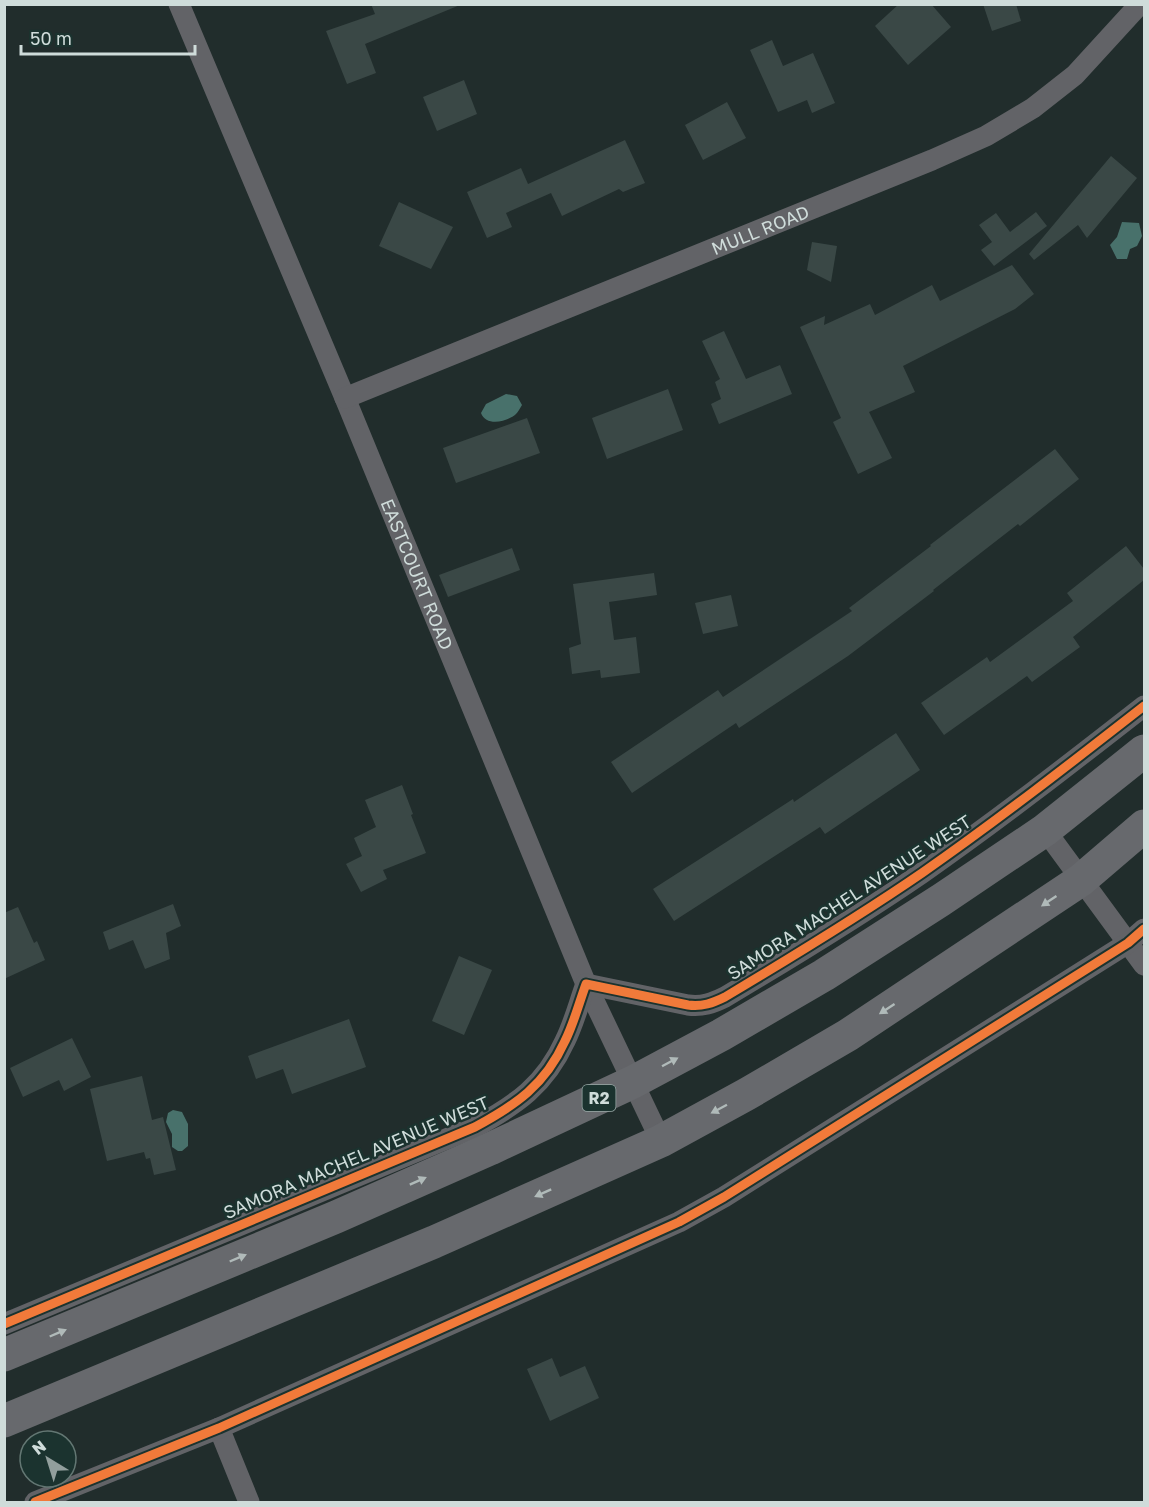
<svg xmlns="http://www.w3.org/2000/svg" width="1149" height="1507" viewBox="0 0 1149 1507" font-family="'Golos Text',sans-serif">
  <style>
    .water { fill: #48716b }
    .building { fill: #3a4846 }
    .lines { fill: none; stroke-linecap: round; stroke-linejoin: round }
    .street { stroke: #626367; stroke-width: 21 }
    .highway { stroke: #67696d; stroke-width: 33 }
    .cycleway-casing { stroke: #1b332f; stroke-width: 13 }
    .cycleway { stroke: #f17a3a; stroke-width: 9 }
    .oneway { fill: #b0bab9 }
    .labels { text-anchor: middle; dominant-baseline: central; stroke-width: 5; stroke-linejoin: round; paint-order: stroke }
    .shield { fill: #1b332f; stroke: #99a9a7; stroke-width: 1.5 }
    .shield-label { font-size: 16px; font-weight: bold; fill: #cfdcda }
    .street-label { font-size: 18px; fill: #cfdcda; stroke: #1b332f }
  </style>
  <rect width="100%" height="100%" fill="#212d2c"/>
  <g class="water">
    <path d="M1122,222L1139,223L1142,236L1137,246L1130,249L1127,259H1117L1110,245L1117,237Z"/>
    <path d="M506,394L517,396L522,405C520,408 518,412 516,414C507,422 486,427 481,413L486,404Z"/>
    <path d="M173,1110L182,1112L188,1124V1146L182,1151H178L172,1147V1134L166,1122L168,1113Z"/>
  </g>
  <g class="building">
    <path d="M371,4H460V5L365,44L376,73L347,84L326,31L375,14Z"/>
    <path d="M899,4H931L951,27L908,65L875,26Z"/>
    <path d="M983,4H1016L1021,21L992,31Z"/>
    <path d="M772,40L783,66L813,53L835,103L812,113L807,100L778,112L750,50Z"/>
    <path d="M464,80L477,114L437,131L423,97Z"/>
    <path d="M727,102L746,138L703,160L685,125Z"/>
    <path d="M625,140L645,183L623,192L619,189L562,216L551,193L506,213L512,227L487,238L467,192L521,168L528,184Z"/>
    <path d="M1111,156L1137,178L1087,238L1078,225L1034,260L1029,254Z"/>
    <path d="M399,202L453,227L431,269L379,246Z"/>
    <path d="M1036,212L1047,226L994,266L981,250L992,242L979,225L996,213L1010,232Z"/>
    <path d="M812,242L837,246L831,282L807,270Z"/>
    <path d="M1012,265L1034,294L1015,309L903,366L915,392L869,412L892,458L858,474L833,422L841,418L800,327L825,316L824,325L870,304L875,315L932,285L940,301Z"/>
    <path d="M724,331L746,379L780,365L792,394L719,424L711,404L721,399L715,382L720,379L702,341Z"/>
    <path d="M668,389L683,430L607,459L592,418Z"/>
    <path d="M527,418L540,453L456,483L443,448Z"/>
    <path d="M1055,449L1079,479L1020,526L1018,524L933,590L934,591L848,656L739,728L736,723L632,793L611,762L718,690L723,697L852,611L849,608L931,546L930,545Z"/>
    <path d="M1126,546L1144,569V580L1073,637L1080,647L1032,682L1027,676L944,735L921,703L987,657L990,662L1073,601L1067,593Z"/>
    <path d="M512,548L520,570L448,597L439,575Z"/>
    <path d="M654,573L657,595L609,602L614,640L636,637L640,673L601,678L600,670L572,674L569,648L581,644L573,584Z"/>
    <path d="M731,595L738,626L703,634L695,603Z"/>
    <path d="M896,733L920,770L825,834L820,827L674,921L653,889L793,799L794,802Z"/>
    <path d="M402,785L413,814L411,815L426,853L383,870L387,879L361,892L346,864L362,856L354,838L376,827L365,800Z"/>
    <path d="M173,904L181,926L166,933L170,959L145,969L133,940L109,950L103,932Z"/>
    <path d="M18,907L34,943L37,941L45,960L4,979V913Z"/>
    <path d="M459,956L492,970L464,1035L432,1021Z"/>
    <path d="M349,1019L366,1067L292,1094L283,1069L256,1079L248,1056Z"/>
    <path d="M72,1038L91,1077L64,1091L59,1080L23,1097L10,1068Z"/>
    <path d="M142,1076L152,1120L163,1117L176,1170L154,1175L150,1158L146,1159L144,1152L107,1161L90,1089Z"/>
    <path d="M552,1358L560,1377L585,1366L599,1398L550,1421L527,1369Z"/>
  </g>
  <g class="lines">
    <g class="street">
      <path id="s1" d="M179,4L345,398L586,984L661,1141"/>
      <path id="s2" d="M345,398L932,160L986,136L1033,108L1075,75L1140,4"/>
      <path d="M1045,830L1144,965"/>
      <path d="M4,1324L475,1127C516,1105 545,1085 565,1041C574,1023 579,1003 586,984L688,1005C702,1007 713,1003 725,997C792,957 858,917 922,873C998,820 1071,763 1144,706"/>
      <path d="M219,1428L249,1502"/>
      <path d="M35,1502L219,1428L679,1222L724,1197L1128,943L1144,929"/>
    </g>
    <g class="highway">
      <path d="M4,1355L336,1217L490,1149L633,1082L721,1035L824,975L941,900L1045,830L1144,751"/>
      <path d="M4,1421L434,1242L661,1141L747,1094L848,1035L1081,880L1144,826"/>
    </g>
    <defs>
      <g id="cycleway">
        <path d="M4,1324L475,1127C516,1105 545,1085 565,1041C574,1023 579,1003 586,984L688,1005C702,1007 713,1003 725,997C792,957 858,917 922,873C998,820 1071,763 1144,706"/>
        <path d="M35,1502L219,1428L679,1222L724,1197L1128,943L1144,929"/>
      </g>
    </defs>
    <use href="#cycleway" class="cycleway-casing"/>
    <use href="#cycleway" class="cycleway"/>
  </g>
  <defs><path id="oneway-solid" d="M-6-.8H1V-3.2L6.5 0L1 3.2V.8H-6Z" transform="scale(1.5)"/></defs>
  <g class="oneway">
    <use href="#oneway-solid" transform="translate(1049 901) rotate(146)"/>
    <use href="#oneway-solid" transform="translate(887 1009) rotate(147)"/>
    <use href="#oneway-solid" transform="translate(670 1062) rotate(-28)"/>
    <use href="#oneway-solid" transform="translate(719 1109) rotate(152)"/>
    <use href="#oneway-solid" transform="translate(418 1181) rotate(-24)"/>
    <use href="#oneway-solid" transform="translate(543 1193) rotate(156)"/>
    <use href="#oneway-solid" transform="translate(238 1258) rotate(-23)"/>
    <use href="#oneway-solid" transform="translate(58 1333) rotate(-23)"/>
  </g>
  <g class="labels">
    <rect class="shield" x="582.5" y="1085" width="33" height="26" rx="4.5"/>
    <g class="shield-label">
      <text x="599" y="1098">R2</text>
    </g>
    <g class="street-label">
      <text stroke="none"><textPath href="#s2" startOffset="448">MULL ROAD</textPath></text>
      <text stroke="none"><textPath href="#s1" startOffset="618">EASTCOURT ROAD</textPath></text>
      <text transform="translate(849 897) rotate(-33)">SAMORA MACHEL AVENUE WEST</text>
      <text transform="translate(356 1157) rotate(-23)">SAMORA MACHEL AVENUE WEST</text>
    </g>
  </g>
  <rect width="1149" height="1507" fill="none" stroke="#cfdcda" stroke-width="12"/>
  <g transform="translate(48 1459) rotate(322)"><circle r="28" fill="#1b332f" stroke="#637773" stroke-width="1.5"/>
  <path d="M0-4.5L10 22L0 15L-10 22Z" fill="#929f9d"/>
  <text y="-9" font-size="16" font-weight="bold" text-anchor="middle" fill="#cfdcda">N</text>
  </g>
  <path d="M21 45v9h174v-9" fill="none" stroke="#cfdcda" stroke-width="3"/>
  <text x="30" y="45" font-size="18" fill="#cfdcda" stroke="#1b332f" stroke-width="4.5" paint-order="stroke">50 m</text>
</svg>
